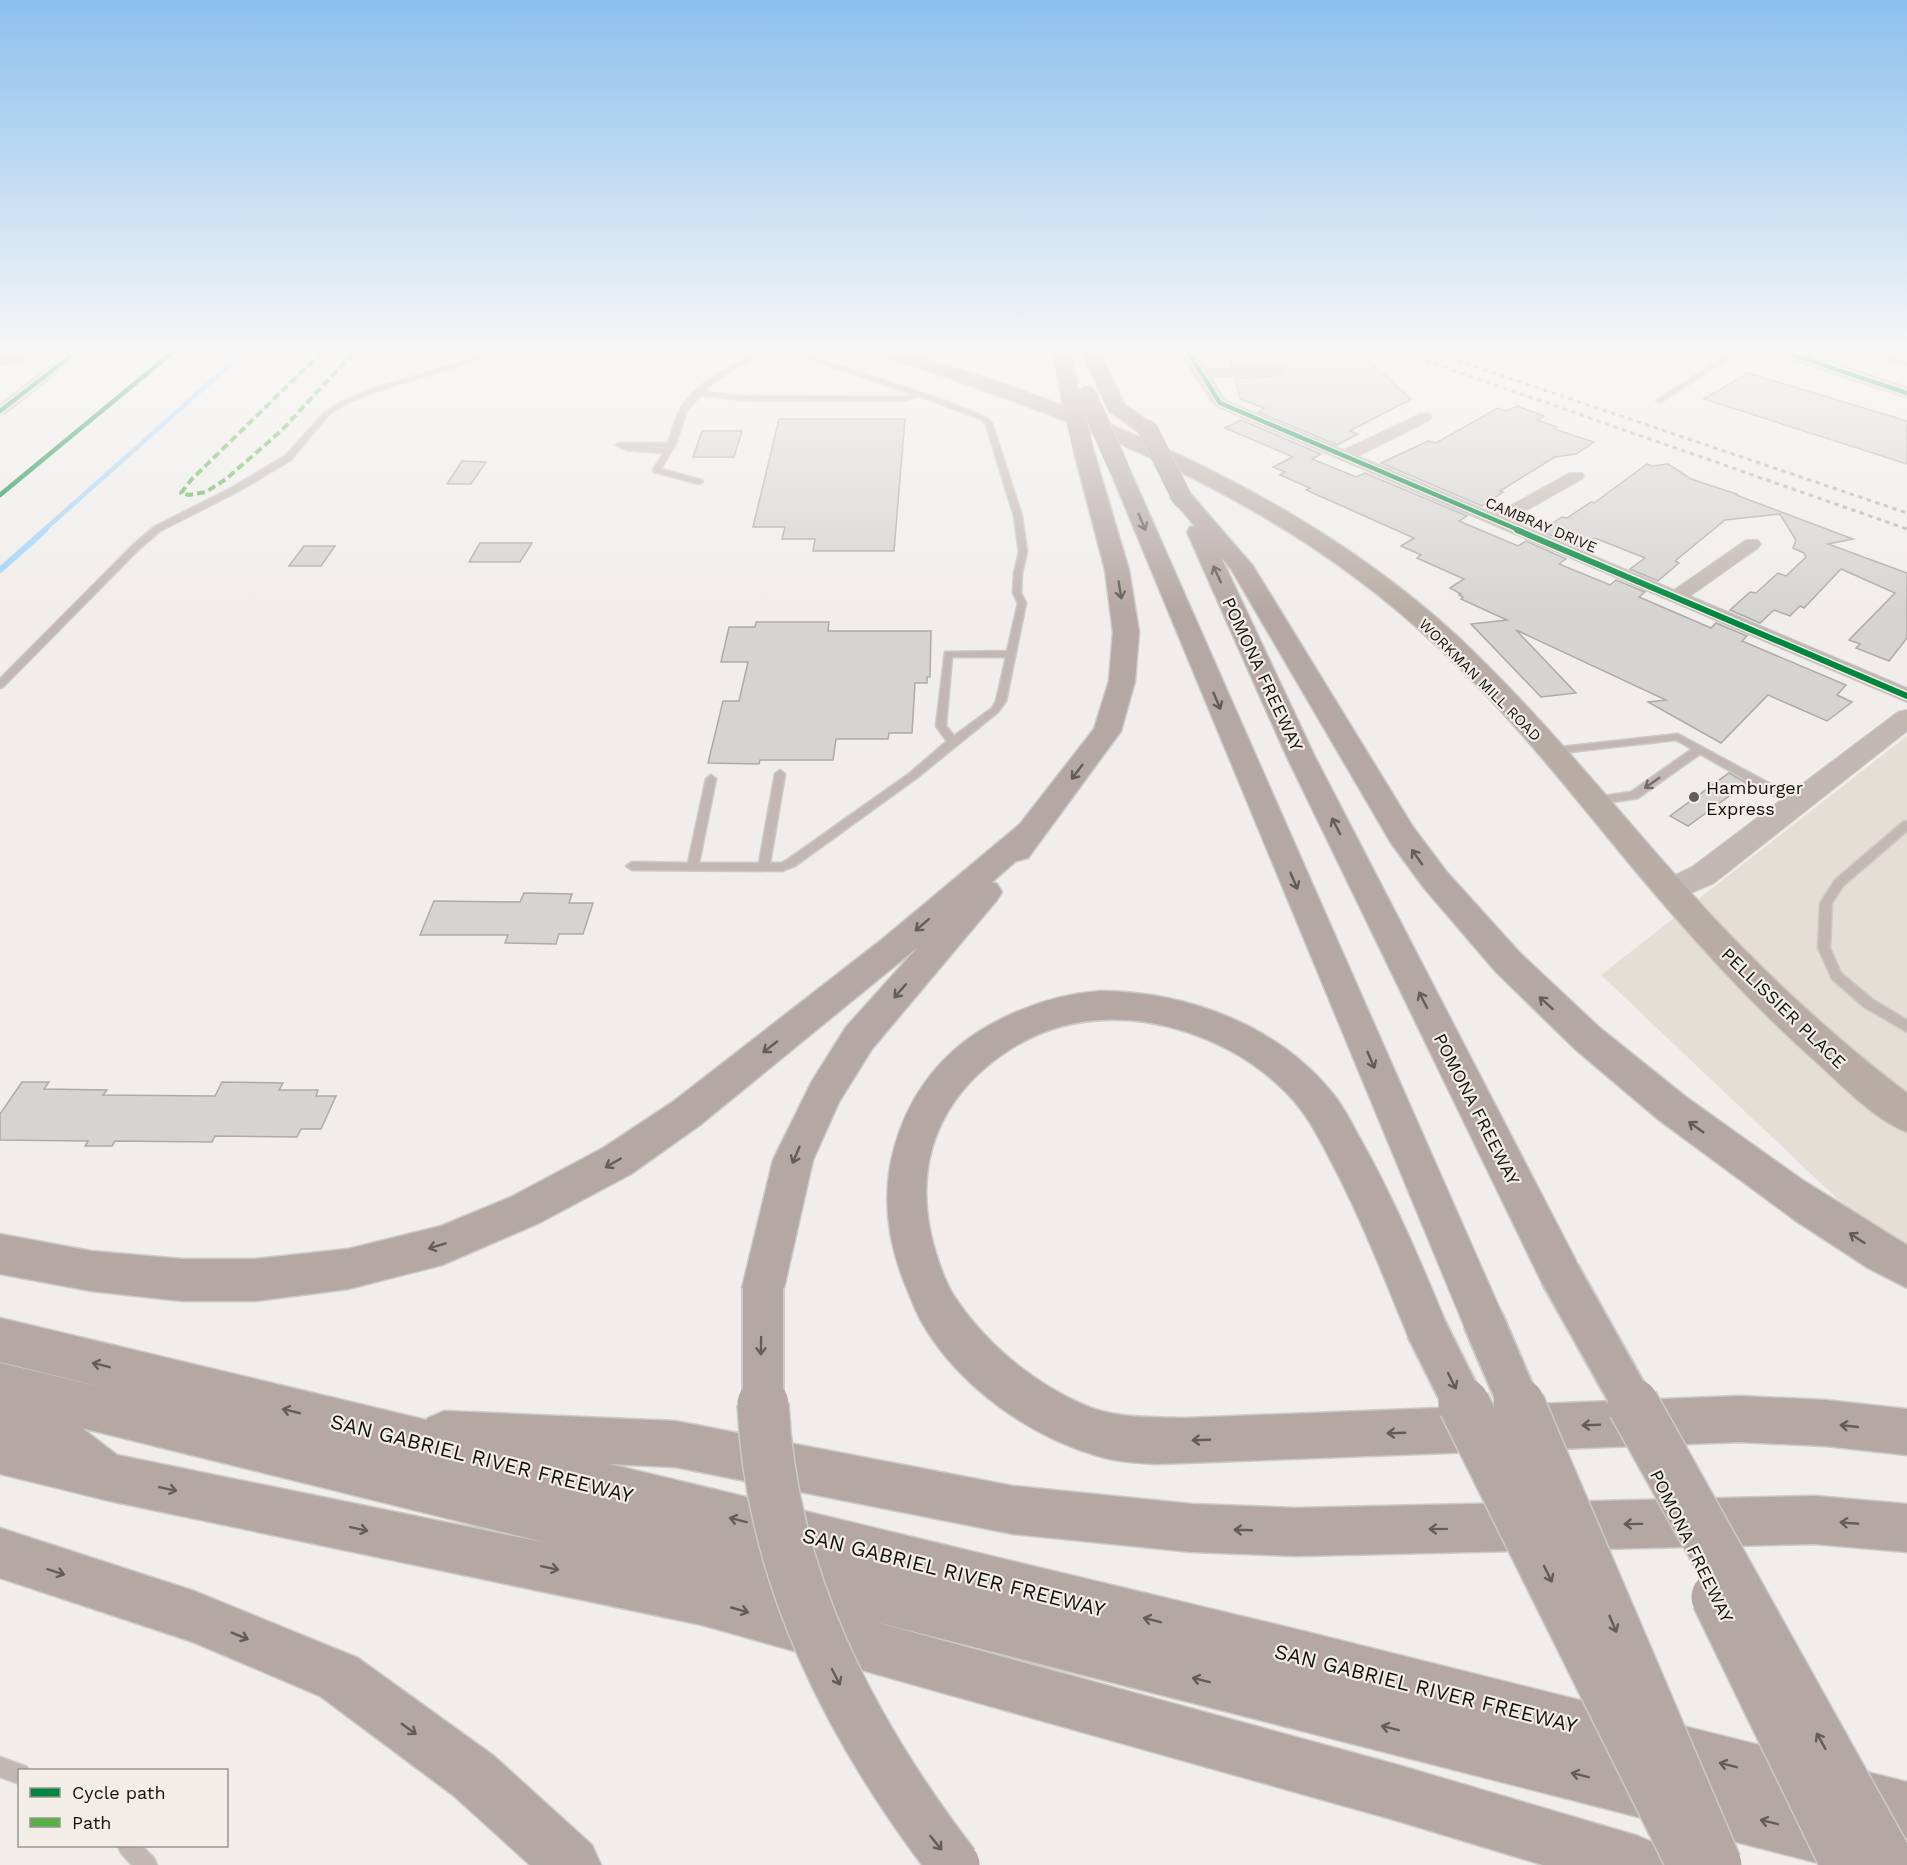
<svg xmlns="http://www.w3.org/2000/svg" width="1907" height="1865" viewBox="0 0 1907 1865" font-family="'Work Sans',sans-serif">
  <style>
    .built { fill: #e5ded7 }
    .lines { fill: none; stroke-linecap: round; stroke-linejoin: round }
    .stream-far1 { stroke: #a0d2f7; stroke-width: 4.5 }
    .stream { stroke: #a0d2f7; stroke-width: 6 }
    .building { fill: #d6d4d2; stroke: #adaba9; stroke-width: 1.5 }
    .service-casing { stroke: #cccac8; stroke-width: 3 }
    .minor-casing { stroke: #cccac8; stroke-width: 2 }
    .tertiary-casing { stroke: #cccac8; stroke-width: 2 }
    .secondary-casing { stroke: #cccac8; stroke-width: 3 }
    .motorway-casing { stroke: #cccac8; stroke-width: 3 }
    .service { fill: #c2b7b2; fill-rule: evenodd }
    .minor { fill: #c2b7b2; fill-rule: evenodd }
    .tertiary { fill: #c2b7b2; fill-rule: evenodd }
    .secondary { fill: #b9aca6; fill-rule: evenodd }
    .motorway { fill: #b5a7a3; fill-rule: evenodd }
    .rail { stroke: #b4afab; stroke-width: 3; stroke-dasharray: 4.5 4.5; stroke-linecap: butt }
    .motorway-bridge-far2-casing { stroke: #cccac8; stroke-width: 21; stroke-linecap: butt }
    .motorway-bridge-far1-casing { stroke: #cccac8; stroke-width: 44; stroke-linecap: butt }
    .motorway-bridge-casing { stroke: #cccac8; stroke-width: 54; stroke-linecap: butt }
    .motorway-bridge-far2 { stroke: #b5a7a3; stroke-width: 20 }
    .motorway-bridge-far1 { stroke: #b5a7a3; stroke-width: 40 }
    .motorway-bridge { stroke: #b5a7a3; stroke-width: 51 }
    .quiet { stroke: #55b144; stroke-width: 4; stroke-dasharray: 8 4; stroke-linecap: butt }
    .cycleway-far1-casing { stroke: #f3ede7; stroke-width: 7 }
    .cycleway-casing { stroke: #f3ede7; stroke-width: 9 }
    .cycleway-far1 { stroke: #00873e; stroke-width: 4.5 }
    .cycleway { stroke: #00873e; stroke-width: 6 }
    .oneway { stroke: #645c5a }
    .oneway2 { stroke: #736c69 }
    .poi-dot { fill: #605e5c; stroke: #f3ede7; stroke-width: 2 }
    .labels { text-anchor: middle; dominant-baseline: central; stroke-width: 4.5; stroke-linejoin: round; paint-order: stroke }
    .far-street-label { font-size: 15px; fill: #131110; stroke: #f3ede7 }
    .street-label { font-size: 18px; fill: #131110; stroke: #f3ede7 }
    .poi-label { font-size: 18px; fill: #131110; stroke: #f3ede7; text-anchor: start }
    .near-street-label { font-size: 21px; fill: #131110; stroke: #f3ede7 }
  </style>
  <rect width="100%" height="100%" fill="#f0edea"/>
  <path class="built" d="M1907,736V1265L1601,975Z"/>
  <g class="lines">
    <path class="stream-far1" d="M43,531L244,352"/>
    <path class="stream" d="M0,570L45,530"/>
  </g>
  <g class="building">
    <path d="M1229,352H1312L1300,363L1364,356L1411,399L1350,431L1358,434L1337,445L1258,412L1264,408L1240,399L1235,378L1275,376L1283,372L1284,369L1280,365L1232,366Z"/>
    <path d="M1748,373L1907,421V464L1704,399Z"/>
    <path d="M1517,406L1544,416L1537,420L1557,427L1554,429L1594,442L1576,454L1555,457L1500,491L1503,492L1482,506L1381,463L1428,441L1436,443L1498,408L1506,411Z"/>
    <path d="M779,419H905L894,551H813L815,539H782L785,527H753Z"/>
    <path d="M1241,420L1321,454L1312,459L1356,477L1365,473L1467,516L1459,521L1518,546L1526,541L1566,559L1559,564L1610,585L1616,580L1645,592L1639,597L1711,628L1716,623L1747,636L1742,641L1846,685L1837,695L1852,702L1827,721L1768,695L1721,743L1648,702L1666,700L1516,630L1576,693L1541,697L1471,624L1507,620L1461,599L1463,597L1459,595L1461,594L1450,588L1464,579L1417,558L1421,555L1401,546L1414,538L1306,490L1310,488L1280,475L1285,472L1273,467L1293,457L1225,428Z"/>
    <path d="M702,431H742L734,457H693Z"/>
    <path d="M462,461L486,462L471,484H447Z"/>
    <path d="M1647,464L1652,466L1668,464L1691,479L1737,494L1736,495L1853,539L1828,544L1907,573V638L1889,661L1856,648L1860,644L1849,640L1895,593L1841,569L1804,608L1800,606L1790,616L1774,610L1760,623L1730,610L1750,592L1756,593L1778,573L1786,576L1806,557L1804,553L1793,548L1796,540L1780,514L1725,520L1675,561L1679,563L1658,581L1630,569L1645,558L1595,538L1581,548L1541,531L1562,517L1567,518L1591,502L1594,503Z"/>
    <path d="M480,543H532L520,562H469Z"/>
    <path d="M304,546H335L321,566H289Z"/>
    <path d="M756,622H829L828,631H931L930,677H927V683H915L912,733H889L888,739H836L833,760H760L759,764L708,763L723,701H739L748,662H721L729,627H755Z"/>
    <path d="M1729,773L1747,783L1688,826L1670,816Z"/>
    <path d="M524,893L572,894L569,903H593L583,934H559L556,944L505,943L508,935H420L434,901L520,902Z"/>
    <path d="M22,1082H49L44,1089L107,1090L103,1095L215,1096L222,1082L283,1083L279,1090H318L316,1096H336L321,1129H301L297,1137L215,1136L212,1142L115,1141L112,1146H85L88,1141L0,1140V1114Z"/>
  </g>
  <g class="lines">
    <defs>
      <g id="service">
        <path d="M492,352H503L377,391L347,403L329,414L291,460L237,492L160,531L138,550L3,687L0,688V679L132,546L154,527L231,488L285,456L325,412L343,401L373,389Z"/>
        <path d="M755,352H763L710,385L704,392L741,396L903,397L912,394L788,352H799L946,401L985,417L992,423L1022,516L1027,552L1022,573L1021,593L1026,603L1006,701L998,712L918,777L795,866L782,871L632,870L626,866L632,862L688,863L706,779L711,775L716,779L699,863H759L775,774L780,770L785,774L770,863H781L787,860L910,773L947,741L936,726L945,652L1007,651L1018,603L1013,593L1014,573L1019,552L1014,516L986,425L981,419L919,396L903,401L741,400L701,395L687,410L676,443L661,469L702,480L703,482L699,484L654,472L653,470L663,453L627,450L616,445L620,443H668C672,432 675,418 681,408C697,382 729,368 755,352ZM646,447H666L665,449ZM952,657H1006L996,701L992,708L954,736L946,726Z"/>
        <path d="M1731,352H1739L1661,402L1656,401Z"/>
        <path d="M1869,352H1880L1907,362V366Z"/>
        <path d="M1678,734L1800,800L1801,803L1800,806H1792L1700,754L1638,798L1594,805L1590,804L1589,801L1590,798L1631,792L1692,749L1676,740L1552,754L1547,751L1552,748Z"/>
        <path d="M1907,821V831L1843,886L1832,903L1830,948L1841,973L1872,999L1907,1020V1032L1864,1007L1832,979L1818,948L1820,903L1835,880L1903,822Z"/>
        <path d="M0,1757L27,1767L29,1770H20V1784L0,1777Z"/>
        <path d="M118,1846H142L154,1858L157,1865H132L121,1853Z"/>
      </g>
      <g id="minor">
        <path d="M21,352H45L44,355L0,366V358Z"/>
        <path d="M62,352H76L78,356L5,414L0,415V404L64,355Z"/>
        <path d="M1181,352H1195L1205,369L1280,367L1282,370L1275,374L1211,377L1225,400L1344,450L1420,414H1430L1432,417L1430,420L1358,456L1495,514L1570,473H1582L1584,476L1582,479L1509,520L1674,590L1746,540H1758L1761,544L1758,548L1690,596L1907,688V702L1215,406L1192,373Z"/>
      </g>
      <g id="tertiary">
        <path d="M1777,352H1803L1907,387V398L1779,356Z"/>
        <path d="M1907,710V731L1714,883L1670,902L1659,899L1655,891L1659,883L1692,867L1898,712Z"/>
      </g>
      <path id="secondary" d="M880,352C888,352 897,352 906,352C920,354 935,361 949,366C994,380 1039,396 1084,414C1218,467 1349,537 1456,635C1548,721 1625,821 1710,914C1771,979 1836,1039 1907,1093V1132C1874,1120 1840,1083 1814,1060C1748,1001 1690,936 1633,868C1570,792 1509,713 1437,646C1282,499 1082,420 882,356Z"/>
      <g id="motorway">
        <path d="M1053,352H1071L1078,389L1076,393H1062L1060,389Z"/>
        <path d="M1082,352H1100L1124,404L1155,426L1158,430L1155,434H1141L1109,411Z"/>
        <path d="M1084,446L1091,448L1094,452L1129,570L1139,632L1135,681L1121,731L1028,858L1016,861L992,882L997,884L1002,892L997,900L872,1049L839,1102L813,1160L784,1288L778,1303L763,1309L748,1303L742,1288L773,1160L812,1081L846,1027L918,947L700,1125L631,1174L539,1223L442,1265L348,1289L255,1301H182L91,1291L0,1274V1234L91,1251L182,1259H255L348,1249L441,1226L511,1197L603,1148L674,1101L885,937L1020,824L1094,729L1109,681L1113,632L1105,570L1074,452L1077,448Z"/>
        <path d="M1119,462L1126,464L1129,468L1498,1305L1505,1320L1498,1335L1483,1342L1468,1335L1109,468L1112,464Z"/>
        <path d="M1182,492L1190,493L1253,566L1413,827L1446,871L1520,953L1600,1028L1686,1097L1801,1179L1907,1245V1288L1868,1268L1796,1221L1659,1120L1575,1049L1496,972L1424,888L1391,843L1231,569L1221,557L1314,755L1575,1259L1581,1274L1575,1289L1560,1295L1545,1289L1286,755L1187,532L1190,527L1195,526L1171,498L1174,493Z"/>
        <path d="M1101,991C1188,992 1278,1025 1334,1095C1345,1109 1353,1126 1362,1142C1395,1201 1422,1265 1448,1328L1441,1343L1426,1350L1411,1343C1386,1283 1363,1222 1333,1165C1321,1142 1311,1121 1294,1101C1256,1058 1202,1031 1145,1022C1096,1015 1051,1023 1009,1050C940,1095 912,1163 933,1243C938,1261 944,1280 954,1296C985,1343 1033,1383 1084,1405C1115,1419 1153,1417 1186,1418L1739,1396L1825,1400L1907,1409V1455L1825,1446L1739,1442L1157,1464C1137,1463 1118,1462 1098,1456C1031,1437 960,1387 924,1326C917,1315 912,1301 907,1289C885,1237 880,1183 900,1130C916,1087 943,1054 981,1030C1018,1008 1058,994 1101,991Z"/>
        <path d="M0,1318L426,1420L428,1418L444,1411L675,1421L1013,1486L1192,1504L1296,1508L1815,1496L1907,1504V1552L1815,1544L1296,1556L1192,1552L1013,1534L675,1467L609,1464L1307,1632L1907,1782V1838L1867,1828L1873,1841L1864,1861L1855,1865H1826L868,1620L1398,1765L1638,1836L1658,1845L1667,1865H1543L1398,1821L702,1625L110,1501L0,1474V1363L119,1391L0,1362ZM82,1428L547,1543L117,1455Z"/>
        <path d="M0,1528L194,1591L358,1658L494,1756L592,1845L601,1865H530L454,1796L320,1696L193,1642L0,1578Z"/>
      </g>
    </defs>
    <use href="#service" class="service-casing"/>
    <use href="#minor" class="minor-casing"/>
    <use href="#tertiary" class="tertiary-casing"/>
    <use href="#secondary" class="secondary-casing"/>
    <use href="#motorway" class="motorway-casing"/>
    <use href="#service" class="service"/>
    <use href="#minor" class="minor"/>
    <use href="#tertiary" class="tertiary"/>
    <use href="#secondary" class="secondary"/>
    <use href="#motorway" class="motorway"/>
    <g class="rail">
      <path d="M1401,352L1907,529"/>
      <path d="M1432,352L1907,513"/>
    </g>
    <defs>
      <g id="motorway-bridge-far2">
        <path d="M1070,394L1084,452"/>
        <path d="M1087,396L1119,468"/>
        <path d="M1148,430L1182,498"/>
      </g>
      <g id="motorway-bridge-far1">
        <path d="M1560,1274L1634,1406"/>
        <path d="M763,1288V1406"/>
        <path d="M1483,1320L1520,1406"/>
        <path d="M1426,1328L1465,1406"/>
      </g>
      <g id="motorway-bridge">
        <path d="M763,1404C771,1577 851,1731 954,1865"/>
        <path d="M1464,1404L1693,1865"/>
        <path d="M1519,1404L1716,1865"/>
        <path d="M1633,1404L1890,1865"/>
        <path d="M1717,1597L1847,1865"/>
      </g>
    </defs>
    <use href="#motorway-bridge-far2" class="motorway-bridge-far2-casing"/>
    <use href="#motorway-bridge-far1" class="motorway-bridge-far1-casing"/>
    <use href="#motorway-bridge" class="motorway-bridge-casing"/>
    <use href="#motorway-bridge-far2" class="motorway-bridge-far2"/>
    <use href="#motorway-bridge-far1" class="motorway-bridge-far1"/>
    <use href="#motorway-bridge" class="motorway-bridge"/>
    <path class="quiet" d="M322,352L191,480L181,493L189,495L206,492L226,479L281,431L354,352"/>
    <defs>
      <g id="cycleway-far1">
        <path d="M1188,352L1220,403L1521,531"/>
        <path d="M1785,352L1907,393"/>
        <path d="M0,411L71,356L69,352"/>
        <path d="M0,495L173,352"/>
      </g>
      <path id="cycleway" d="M1517,530L1907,696"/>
    </defs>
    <use href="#cycleway-far1" class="cycleway-far1-casing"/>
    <use href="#cycleway" class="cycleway-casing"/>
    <use href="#cycleway-far1" class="cycleway-far1"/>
    <use href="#cycleway" class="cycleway"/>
  </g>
  <defs><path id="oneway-shaft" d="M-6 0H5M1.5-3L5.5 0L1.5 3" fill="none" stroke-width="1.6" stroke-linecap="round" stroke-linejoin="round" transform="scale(1.5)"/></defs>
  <g class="oneway">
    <use href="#oneway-shaft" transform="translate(1142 522) rotate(67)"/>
    <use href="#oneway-shaft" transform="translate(1217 574) rotate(-115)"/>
    <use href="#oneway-shaft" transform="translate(1120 590) rotate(81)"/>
    <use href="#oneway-shaft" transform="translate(1217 701) rotate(67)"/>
    <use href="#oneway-shaft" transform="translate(1077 772) rotate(127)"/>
    <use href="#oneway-shaft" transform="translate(1336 826) rotate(-117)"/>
    <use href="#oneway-shaft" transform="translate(1417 857) rotate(-125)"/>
    <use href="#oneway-shaft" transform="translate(1294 881) rotate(67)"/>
    <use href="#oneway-shaft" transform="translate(922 925) rotate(139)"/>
    <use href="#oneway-shaft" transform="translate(900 991) rotate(131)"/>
    <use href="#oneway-shaft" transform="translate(1423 1000) rotate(-117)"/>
    <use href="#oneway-shaft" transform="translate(1546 1003) rotate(-138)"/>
    <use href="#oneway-shaft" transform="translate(770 1047) rotate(142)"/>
    <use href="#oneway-shaft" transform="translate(1371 1060) rotate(67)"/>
    <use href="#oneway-shaft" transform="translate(1696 1127) rotate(-144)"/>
    <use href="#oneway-shaft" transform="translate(796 1155) rotate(113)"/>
    <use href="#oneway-shaft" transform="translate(613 1163) rotate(150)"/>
    <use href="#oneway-shaft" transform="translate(1857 1238) rotate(-147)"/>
    <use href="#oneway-shaft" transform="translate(437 1246) rotate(163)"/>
    <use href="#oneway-shaft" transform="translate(761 1346) rotate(91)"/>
    <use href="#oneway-shaft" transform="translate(101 1365) rotate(-166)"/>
    <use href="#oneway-shaft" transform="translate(1452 1381) rotate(64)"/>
    <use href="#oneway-shaft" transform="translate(291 1411) rotate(-166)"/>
    <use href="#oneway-shaft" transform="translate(1591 1425) rotate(178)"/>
    <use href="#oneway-shaft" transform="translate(1849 1426) rotate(-174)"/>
    <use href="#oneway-shaft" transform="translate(1396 1433) rotate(178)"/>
    <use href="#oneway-shaft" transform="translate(1201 1440) rotate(178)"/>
    <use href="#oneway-shaft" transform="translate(168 1489) rotate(12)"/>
    <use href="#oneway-shaft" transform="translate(738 1520) rotate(-166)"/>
    <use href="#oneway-shaft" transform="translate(1849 1523) rotate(-175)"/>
    <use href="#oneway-shaft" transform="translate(1633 1524) rotate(179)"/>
    <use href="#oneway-shaft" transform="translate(359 1529) rotate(12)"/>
    <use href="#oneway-shaft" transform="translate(1438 1529) rotate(179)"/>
    <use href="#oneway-shaft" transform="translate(1243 1530) rotate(-178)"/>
    <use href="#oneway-shaft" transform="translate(550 1568) rotate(12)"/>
    <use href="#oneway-shaft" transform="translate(56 1572) rotate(18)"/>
    <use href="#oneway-shaft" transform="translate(1548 1574) rotate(64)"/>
    <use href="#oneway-shaft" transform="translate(740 1610) rotate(16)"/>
    <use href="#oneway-shaft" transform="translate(1152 1620) rotate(-166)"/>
    <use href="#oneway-shaft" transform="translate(1613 1624) rotate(67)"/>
    <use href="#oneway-shaft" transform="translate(240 1636) rotate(22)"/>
    <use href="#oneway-shaft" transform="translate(836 1677) rotate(63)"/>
    <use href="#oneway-shaft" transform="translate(1201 1680) rotate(-166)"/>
    <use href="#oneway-shaft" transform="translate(1390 1728) rotate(-166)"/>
    <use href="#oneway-shaft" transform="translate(409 1729) rotate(36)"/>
    <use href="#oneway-shaft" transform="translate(1821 1741) rotate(-119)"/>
    <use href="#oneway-shaft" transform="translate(1728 1765) rotate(-166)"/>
    <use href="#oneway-shaft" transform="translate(1580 1775) rotate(-166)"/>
    <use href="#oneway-shaft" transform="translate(1769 1822) rotate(-166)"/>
    <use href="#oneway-shaft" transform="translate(936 1843) rotate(51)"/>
  </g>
  <use class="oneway2" href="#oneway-shaft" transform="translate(1652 783) rotate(145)"/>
  <linearGradient id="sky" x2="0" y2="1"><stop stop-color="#8bc0ee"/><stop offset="0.57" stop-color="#f8f7f6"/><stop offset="1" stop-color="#f8f7f6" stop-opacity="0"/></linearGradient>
  <rect width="1907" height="614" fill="url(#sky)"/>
  <circle class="poi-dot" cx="1694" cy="797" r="6"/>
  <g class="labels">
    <g class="far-street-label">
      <text transform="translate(1541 525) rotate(23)">CAMBRAY DRIVE</text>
      <text transform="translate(1480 680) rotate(45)">WORKMAN MILL ROAD</text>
    </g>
    <g class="street-label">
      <text transform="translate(1263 674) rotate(65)">POMONA FREEWAY</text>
      <text transform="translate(1784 1008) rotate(44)">PELLISSIER PLACE</text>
      <text transform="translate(1477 1109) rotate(63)">POMONA FREEWAY</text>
      <text transform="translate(1692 1546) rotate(64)">POMONA FREEWAY</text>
    </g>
    <g class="poi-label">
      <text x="1706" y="787">Hamburger<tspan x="1706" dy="21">Express</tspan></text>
    </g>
    <g class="near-street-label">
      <text transform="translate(482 1458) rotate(14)">SAN GABRIEL RIVER FREEWAY</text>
      <text transform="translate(954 1572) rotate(14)">SAN GABRIEL RIVER FREEWAY</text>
      <text transform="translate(1426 1688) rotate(14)">SAN GABRIEL RIVER FREEWAY</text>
    </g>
  </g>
  <rect x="18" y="1769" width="210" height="78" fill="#f3ede7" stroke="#999591" stroke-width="1.5"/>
  <rect x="30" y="1788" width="30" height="9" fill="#00873e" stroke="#999591" stroke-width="1.5"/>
  <text x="72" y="1799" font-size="18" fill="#131110">Cycle path</text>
  <rect x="30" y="1818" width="30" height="9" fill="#55b144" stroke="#999591" stroke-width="1.5"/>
  <text x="72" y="1829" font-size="18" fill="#131110">Path</text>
</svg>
